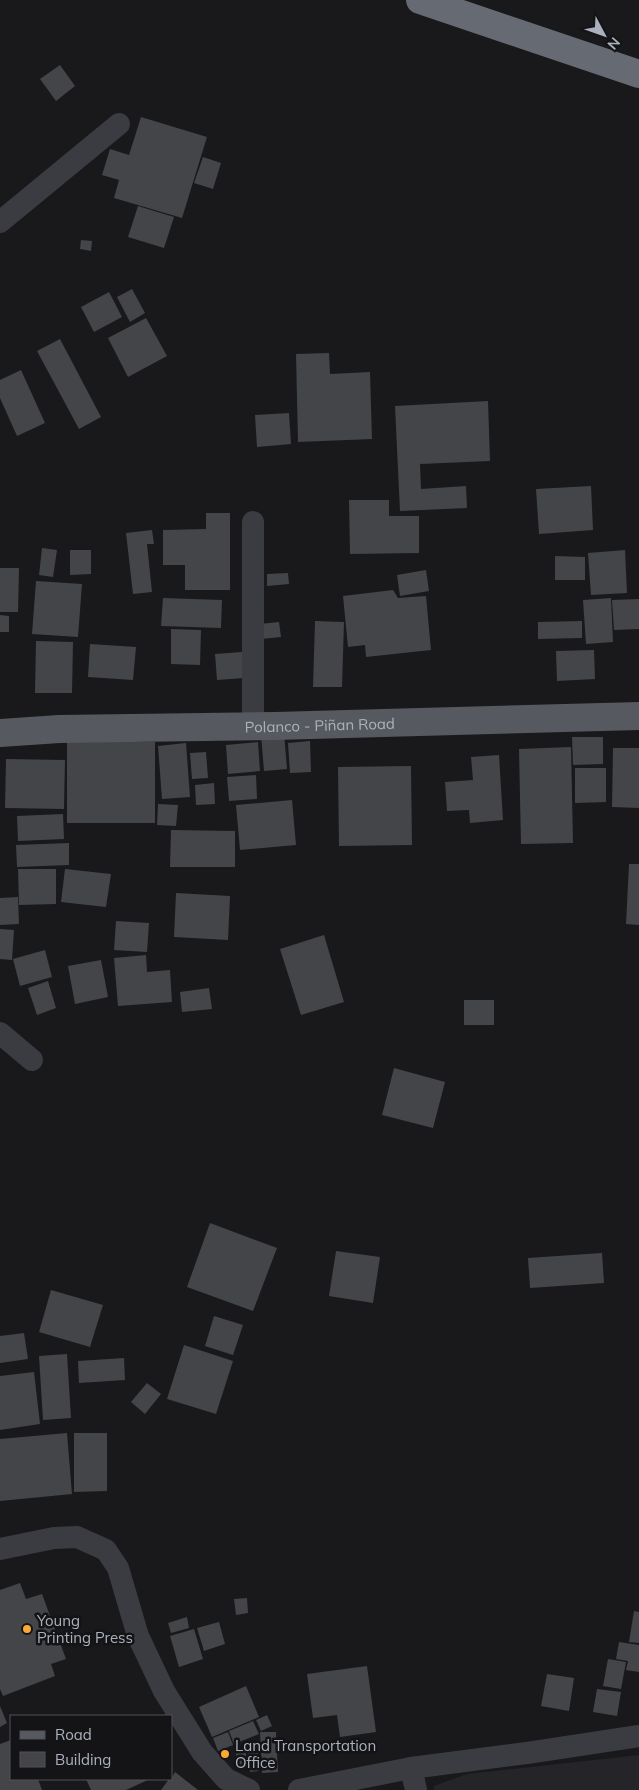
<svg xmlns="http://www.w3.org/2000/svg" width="639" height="1790" viewBox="0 0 639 1790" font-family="Mulish,sans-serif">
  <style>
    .built { fill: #252529 }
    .building { fill: #434549 }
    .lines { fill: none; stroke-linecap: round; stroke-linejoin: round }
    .minor { stroke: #3a3c41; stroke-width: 22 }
    .major { stroke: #565960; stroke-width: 28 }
    .highway { stroke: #666a72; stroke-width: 28 }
    .poi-dot { fill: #f9a934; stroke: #141417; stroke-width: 2 }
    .labels { text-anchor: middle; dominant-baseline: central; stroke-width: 5; stroke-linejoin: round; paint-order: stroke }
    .street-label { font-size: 15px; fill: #abb1bc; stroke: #141417 }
    .poi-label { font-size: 15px; fill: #abb1bc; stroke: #141417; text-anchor: start }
  </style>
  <rect width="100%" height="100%" fill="#19191c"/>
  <path class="built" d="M639,1755V1790H434V1786L467,1774Z"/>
  <g class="building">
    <path d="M60,65L75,86L56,101L40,79Z"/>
    <path d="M141,117L207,137L182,218L114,198L119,180L102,175L110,149L129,155Z"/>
    <path d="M203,157L221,163L213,189L194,183Z"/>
    <path d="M138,206L174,217L164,248L128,237Z"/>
    <path d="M81,240L92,241L91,251L80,249Z"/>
    <path d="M132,289L145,313L130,322L117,297Z"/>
    <path d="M109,292L122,317L94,332L81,307Z"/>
    <path d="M146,318L167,356L128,377L108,338Z"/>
    <path d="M60,339L101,417L79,429L37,351Z"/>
    <path d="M329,353L330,374L370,372L372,439L298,442L296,354Z"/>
    <path d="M21,370L45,423L17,436L0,398V380Z"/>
    <path d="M488,401L490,461L420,464L421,489L466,486L467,508L400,511L395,406Z"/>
    <path d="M289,413L291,444L257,447L255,415Z"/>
    <path d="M591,486L593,530L539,534L536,489Z"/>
    <path d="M349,500H389V516H419V553L350,554Z"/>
    <path d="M206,513H230V590H185V565H163V530L206,529Z"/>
    <path d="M152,530L154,544H147L152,592L133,594L126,533Z"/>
    <path d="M42,548L57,550L53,577L39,575Z"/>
    <path d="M70,550H91V574L70,575Z"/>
    <path d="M625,550L627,593L591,595L588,553Z"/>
    <path d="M555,556L585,557V580H555Z"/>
    <path d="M0,568H19L18,612H0Z"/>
    <path d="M426,570L429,591L400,596L397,575Z"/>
    <path d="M288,573L289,584L267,586V574Z"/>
    <path d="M36,581L82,584L78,637L32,634Z"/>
    <path d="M393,590L398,598L426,596L431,650L366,657L365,645L348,647L343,596Z"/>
    <path d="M163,598L222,600L221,628L161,626Z"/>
    <path d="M611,598L613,642L586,644L583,600Z"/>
    <path d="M639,599V629L614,630L612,600Z"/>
    <path d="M0,615L9,616V632H0Z"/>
    <path d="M315,621L344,622L342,687H313Z"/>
    <path d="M582,621V638L538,639V622Z"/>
    <path d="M279,622L281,637L261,639L260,624Z"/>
    <path d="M171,629L201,630L200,665L171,664Z"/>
    <path d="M36,641L73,642L72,693H35Z"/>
    <path d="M90,644L136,647L133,680L88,677Z"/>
    <path d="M594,650L595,679L557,681L556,651Z"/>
    <path d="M242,652L244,678L217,680L215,654Z"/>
    <path d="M284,733L287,769L264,771L261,735Z"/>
    <path d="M572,737H603V764L573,765Z"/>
    <path d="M310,741L311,772L290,773L288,743Z"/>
    <rect x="67" y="742" width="88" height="81"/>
    <path d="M258,742L260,771L228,774L226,745Z"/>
    <path d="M186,743L190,797L162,799L158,746Z"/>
    <path d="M571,747L573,843L521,844L519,749Z"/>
    <path d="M613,748H639V808L612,807Z"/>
    <path d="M206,752L208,778L192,779L190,753Z"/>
    <path d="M499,755L503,820L470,823L469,810L447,811L445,782L473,780L471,757Z"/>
    <path d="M6,759L65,760L64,809L5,808Z"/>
    <path d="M411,766L412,845L339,846L338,767Z"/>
    <path d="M575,768H606V802L575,803Z"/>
    <path d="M256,775L257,799L229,801L227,777Z"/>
    <path d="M214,783L215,804L196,805L195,785Z"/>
    <path d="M292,800L296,845L240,850L236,805Z"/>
    <path d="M158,804L178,805L176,826L157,825Z"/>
    <path d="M63,814L64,839L18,841L17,816Z"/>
    <path d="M171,830L235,831V867H170Z"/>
    <path d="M69,843V865L17,867L16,845Z"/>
    <path d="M629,864H639V925L626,924Z"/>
    <path d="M18,869H56V904L19,905Z"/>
    <path d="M65,869L111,874L106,907L61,902Z"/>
    <path d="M176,893L230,896L228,940L174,937Z"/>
    <path d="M18,897L19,924L0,925V898Z"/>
    <path d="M116,921L149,923L147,952L114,950Z"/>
    <path d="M0,929L14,930L12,960L0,959Z"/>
    <path d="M324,935L344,1002L301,1015L280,949Z"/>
    <path d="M45,950L52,977L20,986L13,959Z"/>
    <path d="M146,955L147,972L170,970L172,1002L118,1006L114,958Z"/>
    <path d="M101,960L108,997L75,1004L68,966Z"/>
    <path d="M48,981L56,1008L37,1015L28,988Z"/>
    <path d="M209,988L212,1009L182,1012L180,992Z"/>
    <rect x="464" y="1000" width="30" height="25"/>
    <path d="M394,1068L445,1082L433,1128L382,1115Z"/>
    <path d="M210,1223L277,1248L253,1311L187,1287Z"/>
    <path d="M336,1251L380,1257L373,1303L329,1296Z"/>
    <path d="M602,1253L604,1283L530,1288L528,1258Z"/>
    <path d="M51,1290L103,1305L90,1347L39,1332Z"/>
    <path d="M214,1316L243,1325L233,1355L205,1346Z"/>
    <path d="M24,1333L28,1359L0,1363V1336Z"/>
    <path d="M184,1345L233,1361L216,1414L167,1399Z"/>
    <path d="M67,1354L71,1418L43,1420L39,1356Z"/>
    <path d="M124,1358L125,1380L79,1383L78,1361Z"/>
    <path d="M34,1372L40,1424L0,1430V1376Z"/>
    <path d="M147,1383L161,1394L145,1414L131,1402Z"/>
    <path d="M67,1433L72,1494L0,1501V1439Z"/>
    <path d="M74,1433H107V1491L74,1492Z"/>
    <path d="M20,1583L26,1599L42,1594L66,1659L51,1664L55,1676L3,1696L0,1689V1590Z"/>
    <path d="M247,1598L248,1613L236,1615L234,1599Z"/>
    <path d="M634,1611L639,1612V1643L629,1642Z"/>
    <path d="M187,1617L189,1628L171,1633L168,1623Z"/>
    <path d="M219,1622L225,1644L204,1651L197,1628Z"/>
    <path d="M194,1629L203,1659L179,1667L170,1636Z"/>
    <path d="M619,1642L639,1645V1672L626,1670L628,1661L616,1659Z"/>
    <path d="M608,1659L626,1662L621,1689L603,1686Z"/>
    <path d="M367,1666L376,1732L340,1737L337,1715L313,1718L307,1674Z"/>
    <path d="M547,1674L574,1678L569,1711L541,1706Z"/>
    <path d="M246,1686L259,1717L212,1737L199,1707Z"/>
    <path d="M597,1689L621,1692L617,1716L593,1712Z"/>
    <path d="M0,1706L7,1723L0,1727Z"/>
    <path d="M267,1715L272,1726L261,1731L256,1720Z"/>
    <path d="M253,1721L259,1734L234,1744L229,1731Z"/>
    <path d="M228,1732L233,1745L218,1751L213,1738Z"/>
    <path d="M260,1732H276L278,1772L262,1773Z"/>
    <path d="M11,1740V1779H38L42,1790H0V1744Z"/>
    <path d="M257,1741L259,1771L250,1772L247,1742Z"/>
    <path d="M246,1749V1767H236V1750Z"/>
    <path d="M175,1772L198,1790H161L169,1779H171Z"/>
    <path d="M86,1779H150L126,1790H91Z"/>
  </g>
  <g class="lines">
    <g class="minor">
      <path d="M0,222L119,124"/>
      <path d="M253,522V726"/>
      <path d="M0,1033L32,1060"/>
      <path d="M0,1549L54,1538L77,1537L106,1550L118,1568L138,1636L164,1691L202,1752L226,1779L249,1790"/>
      <path d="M411,1768L416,1790"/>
      <path d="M299,1790L411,1768L527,1753L639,1736"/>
    </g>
    <path class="major" id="s1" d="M0,733L59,729L275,726L639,716"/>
    <path class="highway" d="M420,0L639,74"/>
  </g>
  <g class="poi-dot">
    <circle cx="27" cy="1629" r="5"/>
    <circle cx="225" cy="1754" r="5"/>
  </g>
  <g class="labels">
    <g class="street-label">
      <text stroke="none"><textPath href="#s1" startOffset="320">Polanco - Piñan Road</textPath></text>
    </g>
    <g class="poi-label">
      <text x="37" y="1620">Young<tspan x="37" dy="17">Printing Press</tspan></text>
      <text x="235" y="1745">Land Transportation<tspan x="235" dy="17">Office</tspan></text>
    </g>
  </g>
  <rect x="10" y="1715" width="162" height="65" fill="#141417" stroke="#505359"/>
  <rect x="20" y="1731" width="25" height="8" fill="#565960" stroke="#505359"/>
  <text x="55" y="1740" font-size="15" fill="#abb1bc">Road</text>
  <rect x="20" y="1752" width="25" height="15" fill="#434549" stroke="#505359"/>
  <text x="55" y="1765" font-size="15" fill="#abb1bc">Building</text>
  <g transform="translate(604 35) rotate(131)" stroke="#141417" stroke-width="4" paint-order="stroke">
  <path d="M0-4L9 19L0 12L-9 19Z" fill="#abb1bc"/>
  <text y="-8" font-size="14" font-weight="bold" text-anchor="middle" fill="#abb1bc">N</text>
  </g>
</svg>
